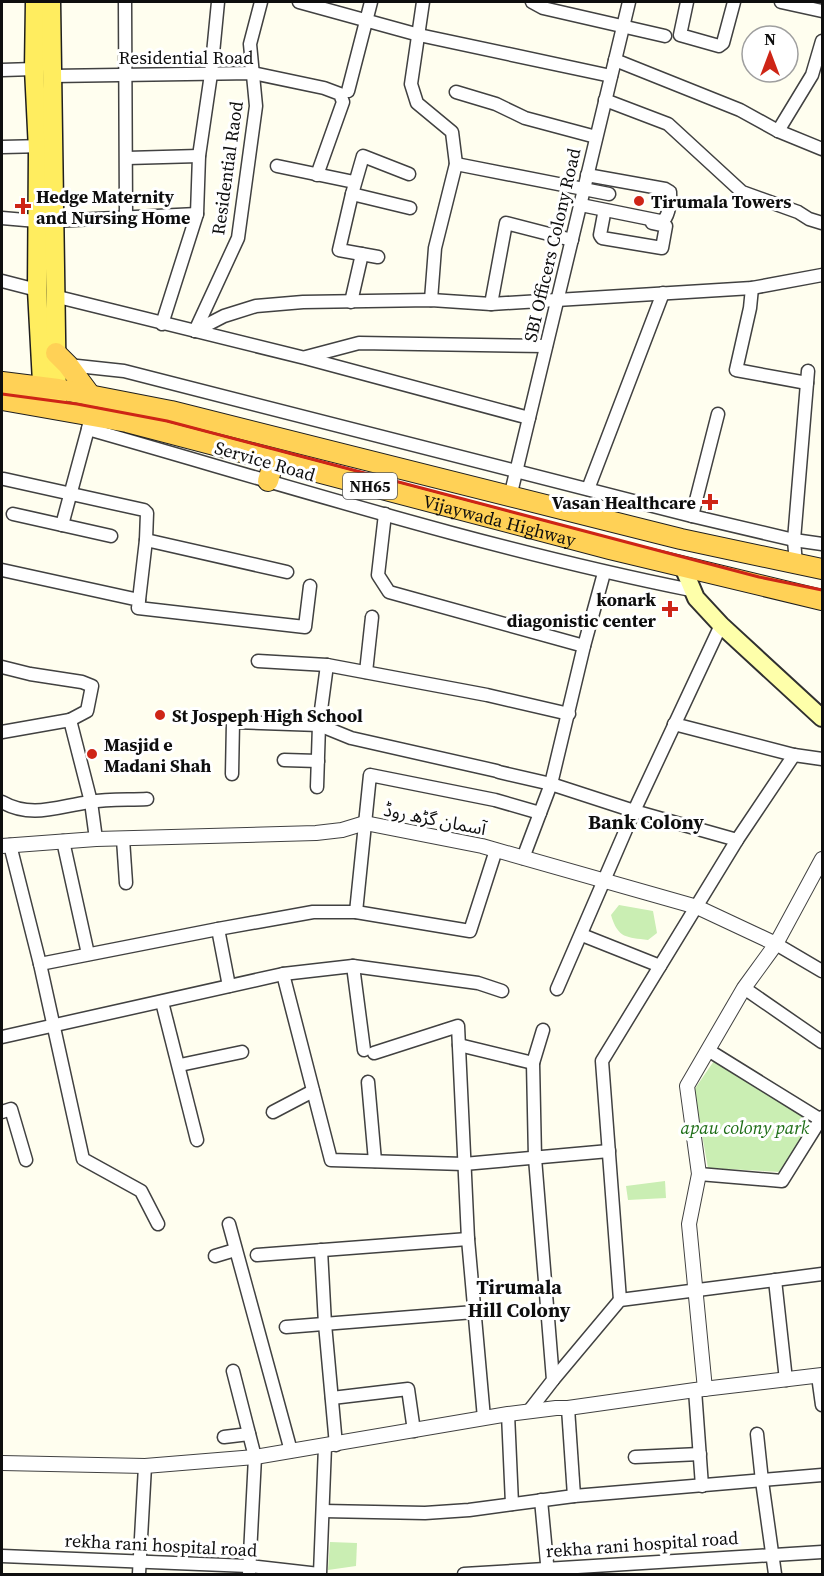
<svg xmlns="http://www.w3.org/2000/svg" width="824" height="1576" viewBox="0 0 824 1576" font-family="'Source Serif 4','Noto Sans Arabic',serif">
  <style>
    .green { fill: #caeeb3 }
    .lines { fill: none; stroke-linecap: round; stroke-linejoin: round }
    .minor-casing { stroke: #414141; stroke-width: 15 }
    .tertiary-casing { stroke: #414141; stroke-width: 16 }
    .secondary-casing { stroke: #303030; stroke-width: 20 }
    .primary-casing { stroke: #1f1f1f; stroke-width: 21 }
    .trunk-casing { stroke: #1f1f1f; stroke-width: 22 }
    .minor { stroke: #fff; stroke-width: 12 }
    .tertiary { stroke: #fff; stroke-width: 14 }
    .secondary { stroke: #feffaa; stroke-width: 16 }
    .primary { stroke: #ffed5f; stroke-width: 18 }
    .trunk { stroke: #ffd156; stroke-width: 20 }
    .rail { stroke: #ce2516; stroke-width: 3 }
    .poi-dot { fill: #ce2516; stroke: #fff; stroke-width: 2 }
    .labels { text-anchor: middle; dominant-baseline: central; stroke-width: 6; stroke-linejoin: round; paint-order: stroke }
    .shield { fill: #fff; stroke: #565656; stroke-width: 1.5 }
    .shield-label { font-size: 16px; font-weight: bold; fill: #0e0e0e }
    .street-label { font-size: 18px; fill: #0e0e0e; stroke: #fff }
    .poi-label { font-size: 18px; font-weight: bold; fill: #0e0e0e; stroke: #fff; text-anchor: start }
    .park-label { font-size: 18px; font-style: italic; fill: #1d6d16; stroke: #fff }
    .neighbourhood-label { font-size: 20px; font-weight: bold; fill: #0e0e0e; stroke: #fff }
  </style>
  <rect width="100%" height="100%" fill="#fffeef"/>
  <g class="green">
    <path d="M619,905L653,911L657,933L648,940C627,937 618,939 611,915Z"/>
    <path d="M716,1058L814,1121L781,1172L708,1168L694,1090Z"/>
    <path d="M665,1181L666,1198L628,1200L626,1186Z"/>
    <path d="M330,1542L357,1543L356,1566L328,1570Z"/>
  </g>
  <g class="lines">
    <defs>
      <g id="minor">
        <path d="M125,2L126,218"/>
        <path d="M299,2L419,35L611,76"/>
        <path d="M423,2L411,84L417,103L452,132L456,164L435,248L431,300"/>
        <path d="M532,2L543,8L665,36"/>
        <path d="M687,2L680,35L719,46L723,43L734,2"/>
        <path d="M781,2L822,11"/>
        <path d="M615,60L740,110L778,131L822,149"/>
        <path d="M2,70L34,69"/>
        <path d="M52,76L253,73L324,88L340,94L343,102L317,175"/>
        <path d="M348,91L371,2"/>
        <path d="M456,92L496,104L525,118L596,137"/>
        <path d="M605,100L668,124L742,192L798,212L809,219L822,223"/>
        <path d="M778,131L812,75L822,41"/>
        <path d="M2,147L45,146"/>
        <path d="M127,158L199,156"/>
        <path d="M456,164L609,194"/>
        <path d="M277,166L354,182"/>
        <path d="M409,174L363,156L352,194L410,208"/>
        <path d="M352,194L339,250L378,257"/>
        <path d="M581,205L660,221L664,220C669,214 671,200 670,192L665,189L587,175"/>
        <path d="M604,214L600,235L602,238L662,248L666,226L652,223"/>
        <path d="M2,218L37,221"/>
        <path d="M54,221L197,214"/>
        <path d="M2,281L37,290"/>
        <path d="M752,288L750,308L736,370L807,383"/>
        <path d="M54,296L305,358L529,418"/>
        <path d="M351,302L362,254"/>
        <path d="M491,304L506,223L572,240"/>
        <path d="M162,324L197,214L199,156L211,74L218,2"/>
        <path d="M195,331L224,316L256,306L303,302L431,300L491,304L752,288L822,275"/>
        <path d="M195,331L238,238L256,106L250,44L261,2"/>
        <path d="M306,357L359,343L546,346"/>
        <path d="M68,365L124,371L692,516L794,540L822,544"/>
        <path d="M91,415L88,429C288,486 487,549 691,590"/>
        <path d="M4,479L144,510L147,513L146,540L139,600"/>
        <path d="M588,489L663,293"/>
        <path d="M510,497L629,2"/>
        <path d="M13,514L111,536"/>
        <path d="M385,514L378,575L389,592L584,646"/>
        <path d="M692,516L718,414"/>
        <path d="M62,525L88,429"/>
        <path d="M146,540L287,572"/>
        <path d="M796,564L794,540L808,371"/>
        <path d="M2,570L139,600L138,608L305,627L310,586"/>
        <path d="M258,661L327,665L487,695L569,714"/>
        <path d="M2,667L30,674L82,682L92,686L87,711L70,720"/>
        <path d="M366,672L372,617"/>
        <path d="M674,724L794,755L822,759"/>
        <path d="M2,732L70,720L91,802L96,839"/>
        <path d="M284,760L318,761"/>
        <path d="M499,772L551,784L634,811L737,840"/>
        <path d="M232,774L233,722L319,725L351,738L497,771"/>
        <path d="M317,787L319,725L327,665"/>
        <path d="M2,802C32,819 59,806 90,802C108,799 128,800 147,799"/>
        <path d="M123,839L126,883"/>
        <path d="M63,841L88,954"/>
        <path d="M10,845L40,964L83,1159L141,1191L158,1224"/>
        <path d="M523,858L551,784L584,646L604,573"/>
        <path d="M356,912L370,775L495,800L540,813"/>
        <path d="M218,929L229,986"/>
        <path d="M582,935L660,966"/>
        <path d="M776,944L822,971"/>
        <path d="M40,964L218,929L313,912H356L470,931L496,850"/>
        <path d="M353,966L364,1050"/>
        <path d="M283,974L331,1160L464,1164L609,1151"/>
        <path d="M744,988L822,1042"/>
        <path d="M557,989L634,811L721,625"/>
        <path d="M162,1002L197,1140"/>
        <path d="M2,1037L283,974L353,966L478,983L502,991"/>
        <path d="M459,1045L533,1063"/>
        <path d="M708,1050L821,1120"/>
        <path d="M374,1053L458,1026L468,1239L484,1418"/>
        <path d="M180,1065L242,1052"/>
        <path d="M368,1082L375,1161"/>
        <path d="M2,1112L11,1109L26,1160"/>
        <path d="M273,1112L313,1091"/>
        <path d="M699,1174L782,1181L822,1117"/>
        <path d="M229,1224L291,1451"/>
        <path d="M321,1250L325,1324L336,1445"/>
        <path d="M257,1255L468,1239"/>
        <path d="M215,1256L235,1250"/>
        <path d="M775,1280L786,1380"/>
        <path d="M620,1300L602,1061L737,840L794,755"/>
        <path d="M286,1327L474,1312"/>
        <path d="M233,1371L255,1457L249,1574"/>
        <path d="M818,1376L822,1405"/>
        <path d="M553,1380L620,1300L822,1274"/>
        <path d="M695,1390L702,1486"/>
        <path d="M332,1398L408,1389L414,1431"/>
        <path d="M568,1408L574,1496"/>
        <path d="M529,1411L553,1380L535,1158L533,1063L543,1030"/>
        <path d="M508,1414L512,1504"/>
        <path d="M757,1434L762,1481L775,1574"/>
        <path d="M224,1437L249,1434"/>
        <path d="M635,1457L700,1454"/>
        <path d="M541,1500L548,1574"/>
        <path d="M323,1511L425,1513L469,1510L574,1496L822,1475"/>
        <path d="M2,1556L249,1566L319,1574"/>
        <path d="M139,1574L145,1466"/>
        <path d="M320,1574L325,1446"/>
        <path d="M464,1574L822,1552"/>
      </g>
      <g id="tertiary">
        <path d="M2,846L96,839L316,833L342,830L365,823L482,846L697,907L776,944"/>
        <path d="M705,1389L689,1224L699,1174L687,1086L744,988L776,944L822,859"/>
        <path d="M2,1463L145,1466L255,1457L508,1414L556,1408H568L695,1390L822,1375"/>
      </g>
      <path id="secondary" d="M683,567L696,598L721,625L822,718"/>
      <g id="primary">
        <path d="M35,2L34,69L38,150L37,290L43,401"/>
        <path d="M51,2L57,402"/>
      </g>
      <g id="trunk">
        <path d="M56,353L68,365L91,396"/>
        <path d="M2,382L58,389L171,411L681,539L822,569"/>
        <path id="s1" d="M2,400L127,422L610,549L822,600"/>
        <path d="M268,481L274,460"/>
      </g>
    </defs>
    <use href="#minor" class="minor-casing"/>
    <use href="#tertiary" class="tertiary-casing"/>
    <use href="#secondary" class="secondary-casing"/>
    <use href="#primary" class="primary-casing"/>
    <use href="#trunk" class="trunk-casing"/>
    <use href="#minor" class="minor"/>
    <use href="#tertiary" class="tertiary"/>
    <use href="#secondary" class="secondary"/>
    <use href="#primary" class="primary"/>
    <use href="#trunk" class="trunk"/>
    <path class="rail" d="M2,394L77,404L167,421L759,577L822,590"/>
  </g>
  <g class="poi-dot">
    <circle cx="639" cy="201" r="6"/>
    <path d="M20 197h6v6h6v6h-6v6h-6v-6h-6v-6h6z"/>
    <path d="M707 493h6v6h6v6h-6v6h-6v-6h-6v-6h6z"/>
    <path d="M667 600h6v6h6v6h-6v6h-6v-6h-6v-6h6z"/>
    <circle cx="160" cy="715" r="6"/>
    <circle cx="92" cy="754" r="6"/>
  </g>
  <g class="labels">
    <rect class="shield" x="343" y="473" width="54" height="26" rx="4.5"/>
    <g class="shield-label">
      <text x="370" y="486">NH65</text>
    </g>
    <g class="street-label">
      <text x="186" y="57">Residential Road</text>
      <text transform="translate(227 168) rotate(-82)">Residential Raod</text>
      <text transform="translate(552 245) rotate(-77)">SBI Officers Colony Road</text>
      <text transform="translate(265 461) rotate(16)">Service Road</text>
      <text stroke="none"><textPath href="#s1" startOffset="512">Vijaywada Highway</textPath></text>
      <text transform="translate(435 819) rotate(11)">آسمان گڑھ روڈ</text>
      <text transform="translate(642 1544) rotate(-4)">rekha rani hospital road</text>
      <text transform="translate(161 1545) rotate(3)">rekha rani hospital road</text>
    </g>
    <g class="poi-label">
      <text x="36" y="196">Hedge Maternity<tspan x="36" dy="21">and Nursing Home</tspan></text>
      <text x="651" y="201">Tirumala Towers</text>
      <text x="696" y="502" text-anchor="end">Vasan Healthcare</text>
      <text x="656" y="599" text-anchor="end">konark<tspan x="656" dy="21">diagonistic center</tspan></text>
      <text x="172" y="715">St Jospeph High School</text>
      <text x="104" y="744">Masjid e<tspan x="104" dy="21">Madani Shah</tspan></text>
    </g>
    <g class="park-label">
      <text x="745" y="1127">apau colony park</text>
    </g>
    <g class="neighbourhood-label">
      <text x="646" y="822">Bank Colony</text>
      <text x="519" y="1287">Tirumala<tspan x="519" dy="23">Hill Colony</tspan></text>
    </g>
  </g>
  <rect width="824" height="1576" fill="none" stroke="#0e0e0e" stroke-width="6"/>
  <g transform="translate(770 54)"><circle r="28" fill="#ffffff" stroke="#9f9f9f" stroke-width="1.5"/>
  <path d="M0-4.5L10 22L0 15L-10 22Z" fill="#ce2516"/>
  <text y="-9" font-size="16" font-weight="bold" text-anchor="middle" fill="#0e0e0e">N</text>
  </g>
</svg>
